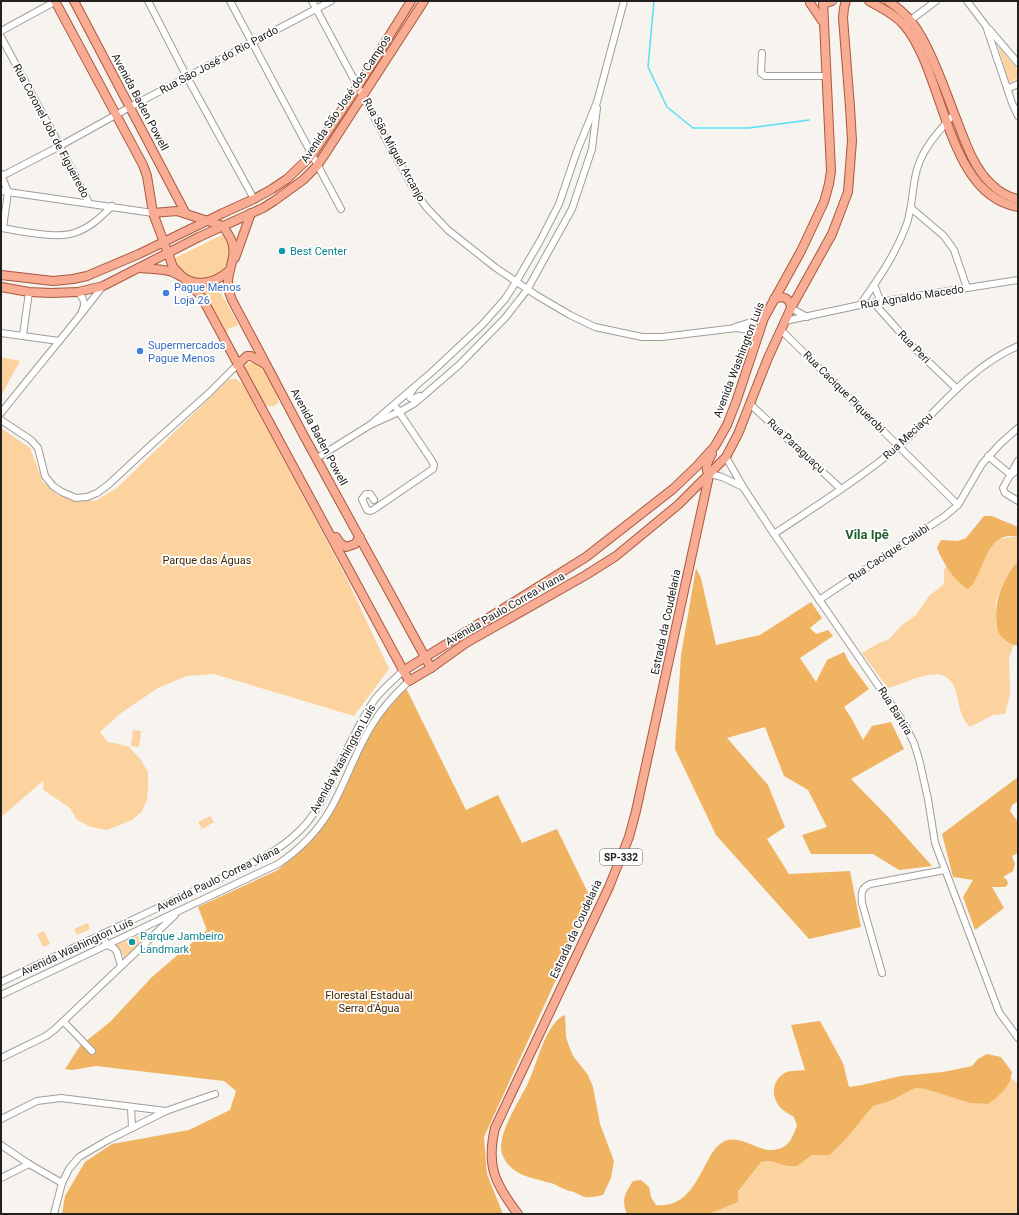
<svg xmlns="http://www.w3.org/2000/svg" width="1019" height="1215" viewBox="0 0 1019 1215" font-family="Roboto,sans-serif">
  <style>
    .green { fill: #fcd29e }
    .forest { fill: #f0b362 }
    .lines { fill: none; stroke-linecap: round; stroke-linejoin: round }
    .stream { stroke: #54dff6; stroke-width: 1.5 }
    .minor-casing { stroke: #a09d99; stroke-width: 8 }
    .major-casing { stroke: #aa583d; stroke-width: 10 }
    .minor { stroke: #fff; stroke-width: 6 }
    .major { stroke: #f8ac94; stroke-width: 8 }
    .culture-dot { fill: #0f9aa8; stroke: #fff; stroke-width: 1.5 }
    .shop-dot { fill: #3f7fe0; stroke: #fff; stroke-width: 1.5 }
    .labels { text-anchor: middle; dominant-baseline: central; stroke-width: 3.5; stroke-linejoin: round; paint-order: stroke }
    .shield { fill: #fff; stroke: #646463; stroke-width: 1 }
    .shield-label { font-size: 10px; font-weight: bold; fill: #222120 }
    .street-label { font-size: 11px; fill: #222120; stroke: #fff }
    .culture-label { font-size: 11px; fill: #0d838f; stroke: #fff; text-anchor: start }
    .shop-label { font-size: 11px; fill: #366cbe; stroke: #fff; text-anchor: start }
    .park-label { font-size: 11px; fill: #3f2702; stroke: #fff }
    .quarter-label { font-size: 13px; font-weight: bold; fill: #1f5e2e; stroke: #fff }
  </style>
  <rect width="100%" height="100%" fill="#f7f3ef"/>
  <g class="green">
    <path d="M998,46L1018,70V78L1009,83Z"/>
    <path d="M222,235C250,258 200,306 174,260L175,258Z"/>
    <path d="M214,285L217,286L238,324L237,326L229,328L225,335L203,294C205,287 207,286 214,285Z"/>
    <path d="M1,357L20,361L2,394H1Z"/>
    <path d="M252,362H257L261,365L278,398V403L274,406H266L261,401L244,368L247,364Z"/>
    <path d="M232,379H236L244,385L346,577L389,669L354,716L214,674L187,676L158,688L121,713L100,732L108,742L119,744L129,747L141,760L148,772V786L147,800L142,811L132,820L107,830L91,827L77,820L70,808L42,789L44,785L43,781L1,817V428L30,448L43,482L58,495L75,500L85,499L95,501L117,488L223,385L228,380Z"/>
    <path d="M1015,537H1018V563H1016C1009,572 993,598 996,609C999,620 1005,632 1009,642L1014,644L1009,658L1010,695L1005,714L993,715L970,727C961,718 960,709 957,696C949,656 911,682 888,688L862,653L879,643L889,639L901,626L916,615L929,596L944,584V570L947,566L951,573L974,582C979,571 988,549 996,542C1001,538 1009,537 1015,537Z"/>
    <path d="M133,730L141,731L139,747L131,746Z"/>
    <path d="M210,816L214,822L202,829L198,822Z"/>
    <path d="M88,923L90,929L77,935L74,929Z"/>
    <path d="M44,931L50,944L43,947L37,934Z"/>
    <path d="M145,933L148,935L146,939L124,958L120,949L115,945Z"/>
    <path d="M1010,1078L1018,1083V1214H709L738,1202V1193L761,1162L770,1161L787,1166H797L812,1155H830L845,1140L873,1106L890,1101L915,1088L925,1089L970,1103L988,1104L1010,1081Z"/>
  </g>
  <g class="forest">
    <path d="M984,516H992L1018,527V537C989,530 985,565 974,582C973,584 970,587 968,589C954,581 943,563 937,548L941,540L958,541L966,538Z"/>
    <path d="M1016,563H1018V646C1012,644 1006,642 1002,637C998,634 997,628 997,623C994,600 1002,582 1016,563Z"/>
    <path d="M696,568L701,578L716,645L760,635L811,602L822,618L810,628L816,634L828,630L833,636L800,658L816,682L827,660L844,652L849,662L869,689L844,707L853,721L863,740L872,726L891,722L904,749L851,779L890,819L932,866L899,870L873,854H811L802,835L827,827L808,790L784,776L765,727L727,738L768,785L785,827L767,839L789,874L850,871L861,927L809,939L716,835L675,749L681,655Z"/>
    <path d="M406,688L466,810L498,795L522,843L557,829L592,901L484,1137L487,1174L503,1214H62L65,1196L85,1162L112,1144L189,1130L230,1110L236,1091L224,1081L96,1066L72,1070L65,1069L80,1046L110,1022L152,977L207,930L198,907L278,870L306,845L327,818L364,744L382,715Z"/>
    <path d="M1018,777V801L1012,805L1010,811L1018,822V853L1012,856L1015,864L1013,871L1003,877L1007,880L1008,884L1005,887H992L1004,908L975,930L963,897L973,880L953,877L942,834Z"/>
    <path d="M565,1015L566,1037L569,1046L573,1056L588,1075L593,1087L600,1124L614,1161L611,1178L603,1195C596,1196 588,1199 582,1196C579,1195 577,1193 574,1192C570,1191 566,1190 562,1188C559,1187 557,1185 554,1184C535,1178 512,1177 503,1156C494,1138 520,1100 528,1083C537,1065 545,1023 565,1015Z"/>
    <path d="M820,1021L843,1063L849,1087L862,1085L901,1076L943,1072L972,1066L978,1059L987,1054L1001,1057L1012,1072L1010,1081L1005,1089L996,1098L988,1104L970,1103L925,1089L915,1088L890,1101L873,1106L845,1140L830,1155H812L797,1166H787L770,1161L761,1162L738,1192V1202L709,1214H627C621,1199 625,1194 633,1181L641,1180L649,1187L651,1197L656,1205C686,1208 696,1182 708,1160C711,1154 716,1146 723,1142C739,1133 756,1151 773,1150C789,1148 791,1140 797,1126L794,1117C789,1114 783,1111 779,1106C770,1094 773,1078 787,1072C792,1070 800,1071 805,1070L791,1025Z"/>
  </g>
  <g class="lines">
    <path class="stream" d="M654,1L648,67L667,107L693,128H749L809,120"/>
    <defs>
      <g id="minor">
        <path d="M148,1L187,77L254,199"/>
        <path d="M230,1L341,209"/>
        <path d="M312,1L387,141L418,196L427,208L448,230L496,268L536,295L570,315L595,327L642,337H662L736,328L749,330L758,335"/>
        <path d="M967,1L986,26L1012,103L1018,116"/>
        <path d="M908,22L936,1"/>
        <path d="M989,29L1018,63"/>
        <path d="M1,31L56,1"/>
        <path d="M1,37L60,146L89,203"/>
        <path d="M762,53L761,73L765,76H827"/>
        <path d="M1007,89L1018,84"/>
        <path d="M1,174L8,192L3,228"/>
        <path d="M2,176L60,146L130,107L331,1"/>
        <path d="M1,191L153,213"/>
        <path d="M911,208L944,236L954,250L967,288"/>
        <path d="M1,228C21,231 56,239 74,233C90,228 101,217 112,206"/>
        <path d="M874,285L881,302"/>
        <path d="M78,292C84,299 86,303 82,311"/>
        <path d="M874,303L914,348L957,389"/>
        <path d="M860,305C879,278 896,254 907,223C912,208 912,193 915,178C919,152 937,133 954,114"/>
        <path d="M791,308L807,317"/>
        <path d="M785,321L860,305L1018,280"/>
        <path d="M735,327L764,318"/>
        <path d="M781,330L958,505"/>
        <path d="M1,333L59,341"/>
        <path d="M23,335L29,292"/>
        <path d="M414,388L410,394V398L413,399L419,396"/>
        <path d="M750,404L841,489"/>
        <path d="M1,413C35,370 70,329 103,286"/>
        <path d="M1,420L31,440L38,448L45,476L53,486L62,492L76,498L87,497L97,493L108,485L151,445L209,393L237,365"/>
        <path d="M370,425L433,371L482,325L505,299L516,282L540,241L559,204L577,151L597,102L624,1"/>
        <path d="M988,456L1011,475L1018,469"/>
        <path d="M726,457L743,487L774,534L904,723L914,743L919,759L928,799L935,843L999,1012L1018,1038"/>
        <path d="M317,458L370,425L403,410L415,403L459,365L505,318L527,290L572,209L592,149L597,108"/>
        <path d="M1018,461L1003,488L1005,493L1018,501"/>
        <path d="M710,474L722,477L743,487"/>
        <path d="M374,500L370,494H366L362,499L367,510L370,511L373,510L433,469L434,465L432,461L397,409"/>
        <path d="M774,534C816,506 859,479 898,447C907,440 914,432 922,424C951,394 979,363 1018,346"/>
        <path d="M819,600L945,516L958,505L982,464L1000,444L1018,428"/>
        <path d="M102,935L107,945L114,948L117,952L121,966"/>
        <path d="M882,973L862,903C861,894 861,888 870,884L945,870"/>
        <path d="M1,982L240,869C265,857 286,846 305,825C319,809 328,788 337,769C349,746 360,721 375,699C383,689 393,680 403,671"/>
        <path d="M1,995L278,864C299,850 317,832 330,810C346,782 355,752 372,725C382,708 395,694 409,681"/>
        <path d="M64,1022L92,1051"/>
        <path d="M1,1058L46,1036L54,1030L175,915"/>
        <path d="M131,1107L132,1128"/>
        <path d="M1,1119L37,1101L61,1098L166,1111"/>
        <path d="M1,1145L29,1164L62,1183"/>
        <path d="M1,1178L29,1164"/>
        <path d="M54,1214L62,1183L69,1169L79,1157L108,1140L166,1111L215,1094"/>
      </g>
      <g id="major">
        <path d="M55,1L143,165L147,176L153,213L173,267L201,296L409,681L431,668L466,643L586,575L616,556L678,505L726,457L738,434L768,358L791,308L832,234L848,192L852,141L850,107L843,18L844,8L846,1"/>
        <path d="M74,1L186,214"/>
        <path d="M869,1C881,8 895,14 904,25C945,73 946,195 1018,207"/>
        <path d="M888,1C902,10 913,21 921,36C937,64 947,96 959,126C967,147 975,169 991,184C998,191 1008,197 1018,199"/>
        <path d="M810,3L823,22"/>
        <path d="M823,4L832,1"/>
        <path d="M153,213L177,211L223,226C226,231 230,236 232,242C237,256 228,269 228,282C227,289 230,294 232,300L304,436L431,668"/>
        <path d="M235,258L251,213"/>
        <path d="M141,268C150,269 160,269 169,271C176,273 183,278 190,281C205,286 219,280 230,270"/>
        <path d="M1,275L53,281L73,279L87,276L139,254L223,213L254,199L272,189L287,179L312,155L358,86L411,1"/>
        <path d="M1,287L29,292L51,293L78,292L103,286L199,237L263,208L274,201L303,180L317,166L325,154L424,1"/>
        <path d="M774,299C783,295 790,298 791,308"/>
        <path d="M237,365L247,356H251L265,364"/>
        <path d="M709,475C704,468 708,461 712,454"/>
        <path d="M336,537L340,543L346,547L355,544L360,537"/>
        <path d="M403,671L586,557L673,489L697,466L715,446L727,425L736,402L764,318L801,251L824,202L829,184L831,171L829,128L823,1"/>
        <path d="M518,1214C495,1184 486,1166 495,1128L609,887L629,837L636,811L709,476"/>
      </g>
    </defs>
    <use href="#minor" class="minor-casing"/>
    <use href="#major" class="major-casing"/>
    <use href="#minor" class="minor"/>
    <use href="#major" class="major"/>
  </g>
  <g class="culture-dot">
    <circle cx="282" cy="251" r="4"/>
    <circle cx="132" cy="942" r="4"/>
  </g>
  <g class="shop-dot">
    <circle cx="166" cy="293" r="4"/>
    <circle cx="140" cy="351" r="4"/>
  </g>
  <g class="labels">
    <rect class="shield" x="600" y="849" width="42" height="16" rx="3"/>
    <g class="shield-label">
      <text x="621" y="857">SP-332</text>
    </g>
    <g class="street-label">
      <text transform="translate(219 60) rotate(-28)">Rua São José do Rio Pardo</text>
      <text transform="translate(346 99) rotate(-56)">Avenida São José dos Campos</text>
      <text transform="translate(140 102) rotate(62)">Avenida Baden Powell</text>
      <text transform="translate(51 131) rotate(62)">Rua Coronel Job de Figueiredo</text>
      <text transform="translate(394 150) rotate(61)">Rua São Miguel Arcanjo</text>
      <text transform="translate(912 297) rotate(-9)">Rua Agnaldo Macedo</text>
      <text transform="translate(914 347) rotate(46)">Rua Peri</text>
      <text transform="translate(739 360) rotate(-69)">Avenida Washington Luis</text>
      <text transform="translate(844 392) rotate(45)">Rua Cacique Piquerobi</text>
      <text transform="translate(908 436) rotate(-43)">Rua Meciaçu</text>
      <text transform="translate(319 437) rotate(62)">Avenida Baden Powell</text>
      <text transform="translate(796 446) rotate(43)">Rua Paraguaçu</text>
      <text transform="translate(889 553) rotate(-34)">Rua Cacique Caiubi</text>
      <text transform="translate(505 609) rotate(-30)">Avenida Paulo Correa Viana</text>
      <text transform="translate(666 622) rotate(-78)">Estrada da Coudelaria</text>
      <text transform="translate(895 711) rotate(58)">Rua Bartira</text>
      <text transform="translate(343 759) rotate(-61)">Avenida Washington Luís</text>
      <text transform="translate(218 879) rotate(-26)">Avenida Paulo Correa Viana</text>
      <text transform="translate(576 929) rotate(-65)">Estrada da Coudelaria</text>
      <text transform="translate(77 947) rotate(-25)">Avenida Washington Luís</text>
    </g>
    <g class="culture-label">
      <text x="290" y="251">Best Center</text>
      <text x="140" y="936">Parque Jambeiro<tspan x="140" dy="13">Landmark</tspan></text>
    </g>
    <g class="shop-label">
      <text x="174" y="287">Pague Menos<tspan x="174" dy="13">Loja 26</tspan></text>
      <text x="148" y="345">Supermercados<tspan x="148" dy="13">Pague Menos</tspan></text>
    </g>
    <g class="park-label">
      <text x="207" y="560">Parque das Águas</text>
      <text x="369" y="995">Florestal Estadual<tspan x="369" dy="13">Serra d'Água</tspan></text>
    </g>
    <g class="quarter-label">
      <text x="867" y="534">Vila Ipê</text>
    </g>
  </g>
  <rect width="1019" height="1215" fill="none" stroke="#222120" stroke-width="4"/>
</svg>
